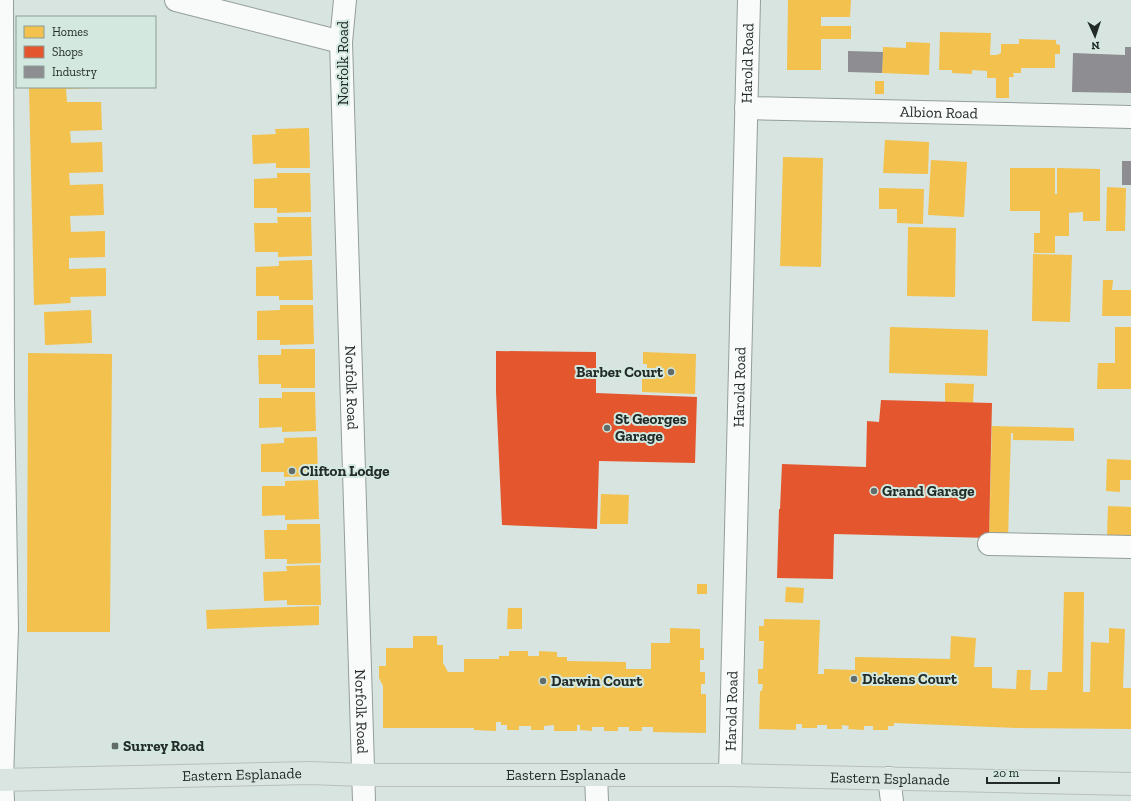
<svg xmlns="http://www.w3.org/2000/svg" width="1131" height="801" viewBox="0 0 1131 801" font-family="'Zilla Slab',serif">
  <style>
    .homes { fill: #f2c14e }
    .shops { fill: #e4572e }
    .industry { fill: #8d8d92 }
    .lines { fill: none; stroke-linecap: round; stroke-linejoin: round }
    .minor-casing { stroke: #949e9a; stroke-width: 24 }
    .major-casing { stroke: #b8bfbd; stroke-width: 24 }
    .minor { stroke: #f9fbfa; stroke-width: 22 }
    .major { stroke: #dae5e1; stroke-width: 22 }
    .poi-dot { fill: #626c68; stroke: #d3e9e0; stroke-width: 1.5 }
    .labels { text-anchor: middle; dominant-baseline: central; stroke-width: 4; stroke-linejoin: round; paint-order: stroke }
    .street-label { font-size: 15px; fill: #232b28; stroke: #d3e9e0 }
    .poi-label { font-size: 15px; font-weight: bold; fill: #232b28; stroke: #d3e9e0; text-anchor: start }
  </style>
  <rect width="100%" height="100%" fill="#d8e4df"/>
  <g class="homes">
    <path d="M788,0H851L850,17H821V26H851V39H821V70H787Z"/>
    <path d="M940,32L991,33L990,55H997L1001,53V44H1019V39L1056,40V44L1060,45V54H1055V68H1021V73H1013L1014,77H1009V98H996V78H987V71L972,70V74L952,73V70H939Z"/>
    <path d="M906,42L930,43L929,75L882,73L883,47L906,48Z"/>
    <rect x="875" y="81" width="9" height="13"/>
    <path d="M29,87H91V88L66,89L67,102H101L102,130L70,131L71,143L102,142L103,172L69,173L70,185L103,184L104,215L70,216L71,232L105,231V257L69,258V269L106,268V296L70,297L71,303L34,305Z"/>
    <path d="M309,128L310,168H276V163L253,164L252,135L276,134L275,129Z"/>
    <path d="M885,140L929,142L928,174L883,173Z"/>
    <path d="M783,157L823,158L821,267L780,266Z"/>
    <path d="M931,160L967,162L964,217L928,215Z"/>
    <path d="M1010,168H1055V194H1057V168L1100,169V221H1083V212L1069,213V236H1055V253H1034V233H1040V211H1010Z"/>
    <path d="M277,173H310L311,212L277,213V208H254V179L277,178Z"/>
    <path d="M1107,187L1126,188L1125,231H1106Z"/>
    <path d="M879,188L924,189L923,224L897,223V209H879Z"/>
    <path d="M277,217H311L312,256L278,257V252H255L254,223H278Z"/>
    <path d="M908,227L956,228L955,297L907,296Z"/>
    <path d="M1033,254L1072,255L1070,322L1032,321Z"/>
    <path d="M312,260L313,300H279V296H256V267L279,266V261Z"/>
    <path d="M1103,280H1113L1112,290H1131V316H1102Z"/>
    <path d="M280,305H313L314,344L280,345V340H257V311L280,310Z"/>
    <path d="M91,310L92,343L45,345L44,312Z"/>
    <path d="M890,327L988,330L987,376L889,373Z"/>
    <path d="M1115,327H1131V389H1097L1098,363H1115Z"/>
    <path d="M281,349H315V388H281V384H259L258,355H281Z"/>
    <path d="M643,352L696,354L695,394L642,392V379H646L647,371V364H643Z"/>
    <path d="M28,353L112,354L110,632H27Z"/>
    <path d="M945,383L974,384L973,403L945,402Z"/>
    <path d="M282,392H315L316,431L282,432V427L259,428V398H282Z"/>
    <path d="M992,426L1074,428V441L1013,440V433H1011L1008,539L989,538Z"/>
    <path d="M317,437L318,476L284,477V472H261V444L284,443V438Z"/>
    <path d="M1107,459L1131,460V480H1120V492L1106,491Z"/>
    <path d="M318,480L319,519L285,520V515L262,516V486H285V481Z"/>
    <path d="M601,494L629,495L628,524H600Z"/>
    <path d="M1108,506L1131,507V537H1107Z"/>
    <path d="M287,524H320L321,563L287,564V559H265L264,530H287Z"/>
    <path d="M320,565L321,605H287V600L264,601L263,572L287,571L286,566Z"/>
    <rect x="697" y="584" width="10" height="10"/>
    <path d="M786,587L804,588L803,603L785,602Z"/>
    <path d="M1064,592H1084L1083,692H1090L1091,642L1109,643V628L1125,629L1123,688H1131V729L1016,728L894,723V726H888V730H873V726H864V730L848,729L849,726L842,725V729H827V725H817V728H802V724H796V730L759,729L760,691H762L763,684H758V669H763L764,641H759V626H764V619L820,620L818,674H824V669L855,670V657L950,659L951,636L976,638L974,667H992V688L1016,689L1017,670H1031L1030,690H1047L1048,672H1062Z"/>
    <path d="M319,606V625L207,629L206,610Z"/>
    <path d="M508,608H522V629H507Z"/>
    <path d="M670,628L700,629V648H704V660H700V672H705V684H701V694H706V733L653,732V727H642V731H629V727H618V731H604V727H592V731L580,730V725H577V731H554V725L544,726V730H531V726H519V730H507V725H501V722H496V731L474,730V728H383V686L379,678V666H386V648H413V636H437V645H443V663L448,672H464V659H499V656H509V651H528V656H539V651L557,652V657H567V661L626,662V669H651V643H670Z"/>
  </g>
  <g class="shops">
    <path d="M496,351L596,352V393L697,397L695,463L599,461L597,529L502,525L496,392Z"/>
    <path d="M881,400L992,403L989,538L834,534L833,579L777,578L779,509H780L782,464L866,467L867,421L879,422Z"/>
  </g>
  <g class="industry">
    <path d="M1125,47H1131V93L1072,92L1073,53L1125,55Z"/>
    <path d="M848,51L883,52L882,73L848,72Z"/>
    <rect x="1122" y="161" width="9" height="24"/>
  </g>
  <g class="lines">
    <defs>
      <g id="minor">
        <path d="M2,0L3,395L7,628L2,780L3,801"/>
        <path d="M176,0L341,42"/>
        <path id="s1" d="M345,0L341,42L364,801"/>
        <path id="s2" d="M746,108L1131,117"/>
        <path d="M989,544L1131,547"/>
        <path d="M596,775L597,801"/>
        <path id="s3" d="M730,775L749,0"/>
        <path d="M889,778L892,801"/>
      </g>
      <g id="major">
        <path id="s4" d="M0,780L310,773L363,775H730L1131,784"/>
      </g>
    </defs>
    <use href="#minor" class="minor-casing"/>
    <use href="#major" class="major-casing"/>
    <use href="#minor" class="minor"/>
    <use href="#major" class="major"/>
  </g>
  <g class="poi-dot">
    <circle cx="671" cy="372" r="4"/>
    <circle cx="607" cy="428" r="4"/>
    <circle cx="292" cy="471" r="4"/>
    <circle cx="874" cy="491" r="4"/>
    <circle cx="854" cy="679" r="4"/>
    <circle cx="543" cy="681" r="4"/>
    <rect x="111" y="742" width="8" height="8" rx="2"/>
  </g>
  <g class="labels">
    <g class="street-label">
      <text transform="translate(343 63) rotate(-90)">Norfolk Road</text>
      <text stroke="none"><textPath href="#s3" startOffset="712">Harold Road</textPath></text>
      <text stroke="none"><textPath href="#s2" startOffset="193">Albion Road</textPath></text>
      <text stroke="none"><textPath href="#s1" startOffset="388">Norfolk Road</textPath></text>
      <text stroke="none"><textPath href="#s3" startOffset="388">Harold Road</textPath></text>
      <text stroke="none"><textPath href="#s1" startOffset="712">Norfolk Road</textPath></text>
      <text stroke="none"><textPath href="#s3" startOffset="64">Harold Road</textPath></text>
      <text stroke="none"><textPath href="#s4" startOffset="242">Eastern Esplanade</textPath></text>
      <text stroke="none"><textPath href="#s4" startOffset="566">Eastern Esplanade</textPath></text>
      <text stroke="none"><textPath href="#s4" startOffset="890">Eastern Esplanade</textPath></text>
    </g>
    <g class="poi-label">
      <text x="663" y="372" text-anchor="end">Barber Court</text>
      <text x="615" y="419">St Georges<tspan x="615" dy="17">Garage</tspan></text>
      <text x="300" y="471">Clifton Lodge</text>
      <text x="882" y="491">Grand Garage</text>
      <text x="862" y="679">Dickens Court</text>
      <text x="551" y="681">Darwin Court</text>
      <text x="123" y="746">Surrey Road</text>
    </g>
  </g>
  <rect x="16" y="16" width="140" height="72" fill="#d3e9e0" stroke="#8d9d96"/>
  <rect x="24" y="26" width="20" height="12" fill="#f2c14e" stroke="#8d9d96"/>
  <text x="52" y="36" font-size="12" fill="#232b28">Homes</text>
  <rect x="24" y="46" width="20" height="12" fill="#e4572e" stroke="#8d9d96"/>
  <text x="52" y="56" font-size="12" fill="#232b28">Shops</text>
  <rect x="24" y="66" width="20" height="12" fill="#8d8d92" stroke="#8d9d96"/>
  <text x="52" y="76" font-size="12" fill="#232b28">Industry</text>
  <g transform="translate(1095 36) rotate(177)" stroke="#d3e9e0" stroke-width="3" paint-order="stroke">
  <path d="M0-3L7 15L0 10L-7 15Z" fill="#232b28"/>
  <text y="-6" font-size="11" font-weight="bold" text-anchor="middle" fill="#232b28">N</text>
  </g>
  <path d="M987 777v6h72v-6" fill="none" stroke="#232b28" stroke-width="2"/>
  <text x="993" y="777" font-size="12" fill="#232b28" stroke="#d3e9e0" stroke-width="3" paint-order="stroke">20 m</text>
</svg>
